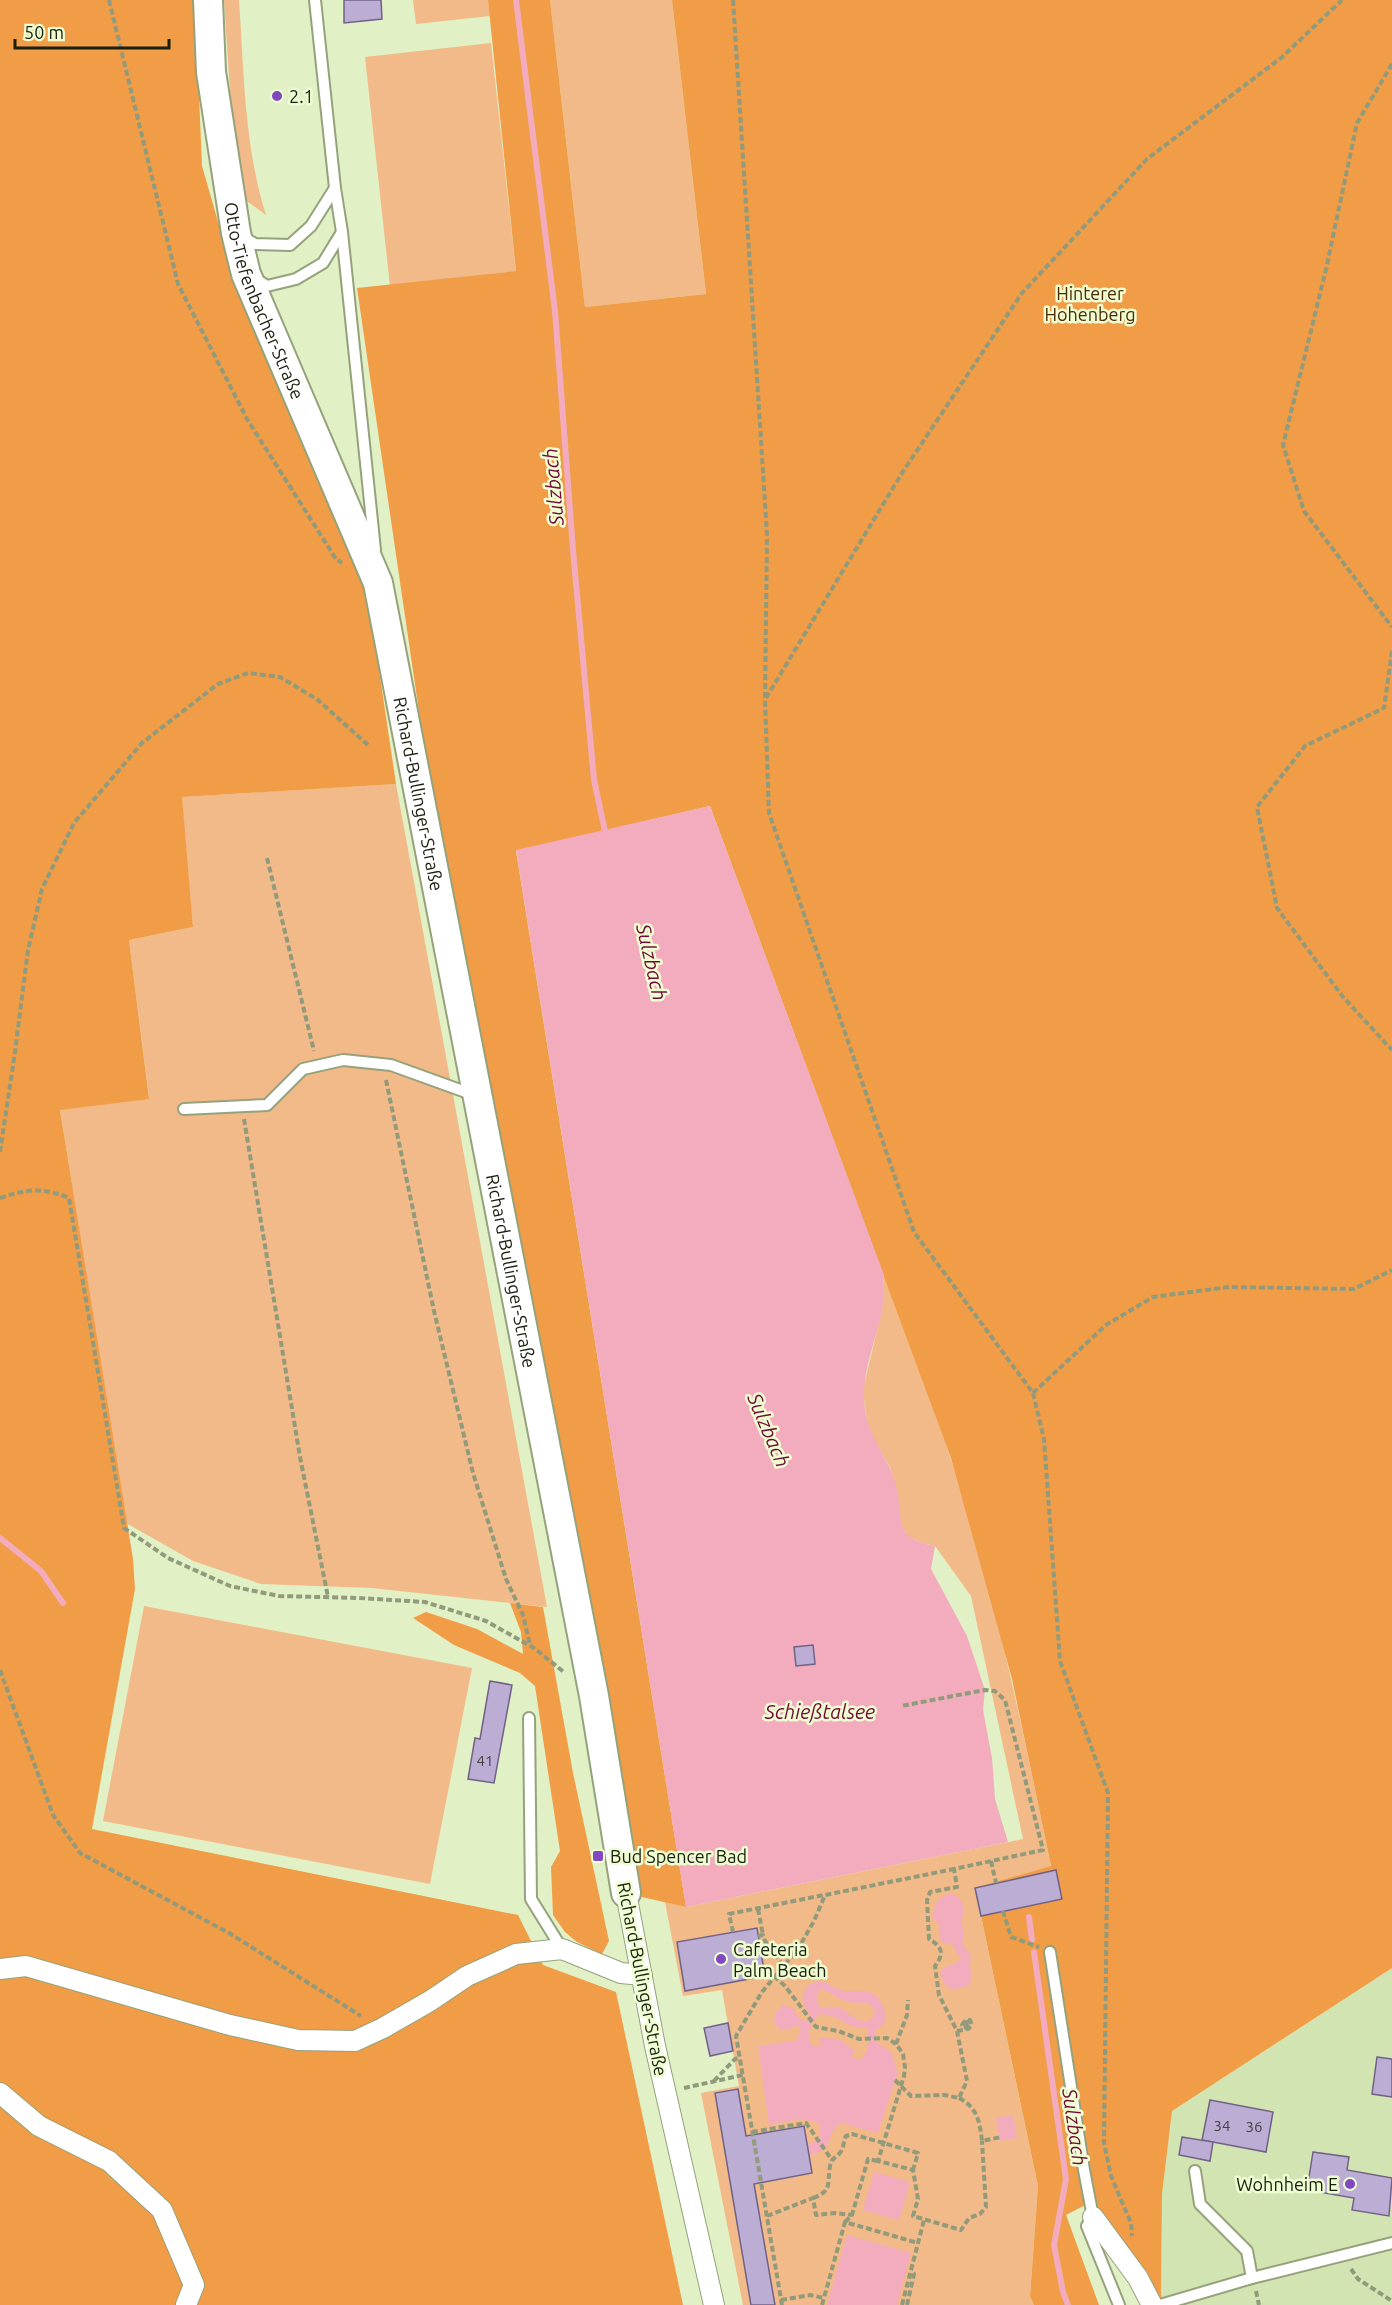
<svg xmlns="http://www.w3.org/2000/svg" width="1392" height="2305" viewBox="0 0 1392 2305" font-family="Ubuntu,sans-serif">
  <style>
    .built { fill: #d3e4b3 }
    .green { fill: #f2ba88 }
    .forest { fill: #f19c46 }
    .water { fill: #f2acbd; fill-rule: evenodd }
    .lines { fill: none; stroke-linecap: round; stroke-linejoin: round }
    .stream { stroke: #f2acbd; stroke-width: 6 }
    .building { fill: #bcadd4; stroke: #706286; stroke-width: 1.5 }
    .lane-casing { stroke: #95a27b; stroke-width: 14 }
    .street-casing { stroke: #95a27b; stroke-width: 22 }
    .secondary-casing { stroke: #95a27b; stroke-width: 32 }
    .path { stroke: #919b7b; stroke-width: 4; stroke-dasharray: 6 3; stroke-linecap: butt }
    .lane { stroke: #fff; stroke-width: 10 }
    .street { stroke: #fff; stroke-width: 20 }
    .secondary { stroke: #fff; stroke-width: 28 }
    .poi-dot { fill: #8148bf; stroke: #effdd2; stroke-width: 2 }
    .labels { text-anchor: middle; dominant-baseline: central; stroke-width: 5; stroke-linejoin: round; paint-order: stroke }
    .number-label { font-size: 15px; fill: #424240 }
    .poi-label { font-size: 18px; fill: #1a1f0f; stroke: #effdd2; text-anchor: start }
    .park-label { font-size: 18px; fill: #4c2a05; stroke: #effdd2 }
    .street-label { font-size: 18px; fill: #1a1f0f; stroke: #effdd2 }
    .water-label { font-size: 20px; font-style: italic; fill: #720937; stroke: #effdd2 }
  </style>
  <rect width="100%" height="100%" fill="#e1f0c5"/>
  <path class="built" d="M1392,1968V2305H1163L1161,2294L1162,2194L1172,2111Z"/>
  <g class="green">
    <path d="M224,0H239C244,72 244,146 266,215L247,201L235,166Z"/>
    <path d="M413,0H488L490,16L416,24Z"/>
    <path d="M550,0H672L706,294L585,307Z"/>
    <path d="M491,43L516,271L390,286L365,57Z"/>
    <path d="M396,784L547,1607L372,1588L261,1584L193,1561L126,1523L60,1109L149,1098L129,940L193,927L181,797Z"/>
    <path d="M884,1275C906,1336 931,1397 951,1459C995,1593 1023,1730 1051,1867L975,1888L1038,2186L1030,2295L1034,2305H743L701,2093L739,2086L722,1990L683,1996L665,1902L686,1907L1023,1839L971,1596L935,1546L922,1543L909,1537L900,1524L896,1487L890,1467L869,1431L865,1408L863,1389L882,1310Z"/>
    <path d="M144,1606L472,1668L430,1884L103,1821Z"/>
  </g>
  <g class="forest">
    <path d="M0,0H195L202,166L232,270L253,329L367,589L396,784L182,797L193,927L129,940L149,1099L60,1110L133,1559L135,1589L92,1829L518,1915L543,1965L616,1992L683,2305H0Z"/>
    <path d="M488,0H550L585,307L706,294L672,0H1392V1968L1172,2111L1162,2194L1161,2294L1163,2305L1091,2202L1066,2215L1099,2305H1034L1030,2296L1038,2186L981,1916L1062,1899L1056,1871L975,1888L1051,1866L1012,1679L951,1458L710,806L516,851L686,1907L633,1895L429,780L357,288L516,271Z"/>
    <path d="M510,1603L543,1607L573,1773L609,1941L602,1954L577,1942L565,1932L553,1915L551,1867L560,1851L535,1686L520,1673L454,1645L413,1618L426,1612L477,1629L523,1654L521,1632Z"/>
  </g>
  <g class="water">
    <path d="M710,806L884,1275C883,1287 884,1300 882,1311C875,1345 860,1375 865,1410C870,1441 889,1457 896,1485C905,1519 890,1537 935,1546L931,1569L967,1636L985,1690L983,1710L992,1758L995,1799L1008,1842L686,1907L516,850Z"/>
    <path d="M949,1893C964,1897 965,1907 962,1919C961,1924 964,1929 964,1934C963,1938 962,1939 963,1943C964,1948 969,1952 971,1955C968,1966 974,1975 969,1985C952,1992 946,1991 940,1973L944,1968L960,1961L961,1957L957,1954L952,1943H943L939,1938V1924L932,1916L937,1901Z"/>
    <path d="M818,1981C828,1982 835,1989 845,1991C851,1992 857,1990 864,1991C879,1993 884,2005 886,2018L882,2026L875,2031L876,2042L891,2052L898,2072L878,2133L841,2123C825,2133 835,2151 809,2155L807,2143L815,2142L819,2139L820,2125C806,2115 785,2122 769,2125L758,2046L797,2040L801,2027L794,2026L790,2029L780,2030L774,2022L775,2013L783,2005L793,2008L798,2017L804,2022L811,2015L805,2009L803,1994L808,1985ZM821,1989C831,1992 838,1999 848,2002C856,2004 863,2001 871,2005L875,2013L873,2018L865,2022L856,2019L841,2008L819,2007L817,1994ZM820,2014C841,2015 844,2028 867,2028C869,2041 871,2051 859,2060L851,2056L855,2052L840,2039L819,2038L821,2047L812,2045C805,2033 810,2023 820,2014Z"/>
    <path d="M1013,2115L1017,2138L1000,2141L996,2118Z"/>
    <path d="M874,2172L910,2182L899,2220L863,2210Z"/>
    <path d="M847,2235L911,2253L897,2305H827Z"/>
  </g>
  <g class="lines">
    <g class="stream">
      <path d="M516,0L555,311L573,550L594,780L606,836"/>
      <path d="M0,1538L41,1571L63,1603"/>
      <path d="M1029,1917L1032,1940"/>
      <path d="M1034,1952L1066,2179L1054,2245L1063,2292L1068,2305"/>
    </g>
  </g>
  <g class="building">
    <path d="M344,0H381L382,19L344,23Z"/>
    <path d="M813,1645L815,1664L796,1666L794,1647Z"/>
    <path d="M490,1681L512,1685L494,1783L468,1779L475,1738L480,1739Z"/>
    <path d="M1056,1870L1062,1899L981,1916L975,1888Z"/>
    <path d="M757,1928L765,1976L685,1991L677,1942Z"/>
    <path d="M728,2023L733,2051L710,2056L704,2028Z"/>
    <path d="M1377,2057L1392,2059V2097L1372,2094Z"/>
    <path d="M738,2089L746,2136L804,2126L809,2155L812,2173L754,2184L775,2305H751L715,2093Z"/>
    <path d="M1210,2100L1273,2112L1266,2152L1202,2140Z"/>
    <path d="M1182,2137L1213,2142L1210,2161L1179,2155Z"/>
    <path d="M1313,2152L1349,2157L1347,2170L1392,2178L1389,2216L1352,2210L1354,2198L1307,2190Z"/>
  </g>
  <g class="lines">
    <defs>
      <g id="lane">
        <path d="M315,0L335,188L342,232L375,550"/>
        <path d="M243,237L255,244L290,245L311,226L335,188"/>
        <path d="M254,278L267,286L296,279L323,263L342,232"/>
        <path d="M184,1109L267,1105L303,1069L343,1060L391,1065L474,1095"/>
        <path d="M529,1718L531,1899L562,1949"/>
        <path d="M1050,1952L1084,2170L1093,2217L1087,2226L1119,2305"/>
        <path d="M1195,2171L1200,2204L1247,2251L1252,2278"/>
        <path d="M1160,2305L1252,2278L1392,2243"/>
      </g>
      <g id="street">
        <path d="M626,1893L655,2046L714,2305"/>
        <path d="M0,1969L26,1966L230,2025L298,2040L355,2041L383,2028L430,2001L467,1976L516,1954L562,1949L621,1973L642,1975"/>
        <path d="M0,2093L39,2126L109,2161L162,2210L194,2285L186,2305"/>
        <path d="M1093,2217L1138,2278L1152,2305"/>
      </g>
      <g id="secondary">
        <path id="s1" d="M208,0L211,72L236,233L246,274L378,583L594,1696L626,1893"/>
      </g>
    </defs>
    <use href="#lane" class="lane-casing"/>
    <use href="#street" class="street-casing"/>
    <use href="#secondary" class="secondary-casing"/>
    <g class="path">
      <path d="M109,0L178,284L247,419L336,559L342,563"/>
      <path d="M733,0L767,535L765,699L769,813L914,1232L1033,1393L1044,1439L1060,1661L1108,1793L1104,2143L1111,2176L1131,2223L1132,2236"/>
      <path d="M1392,64L1357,123L1327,265L1283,445L1304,511L1392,627"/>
      <path d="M1392,651L1384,708L1305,746L1257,807L1277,908L1343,997L1392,1050"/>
      <path d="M766,698L902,473L1022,293L1147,159L1281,58L1342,0"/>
      <path d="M267,858L314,1051"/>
      <path d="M386,1080L434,1311L473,1473L506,1579L523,1615L530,1645"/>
      <path d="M244,1119L300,1457L328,1597"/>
      <path d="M0,1152L15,1052L28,950L42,889L74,823L142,743L218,684L248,673L280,677L318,700L369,746"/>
      <path d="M0,1198C27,1189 42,1187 69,1198L124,1528L168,1558L230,1586L279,1596L359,1598L425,1602L486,1621L534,1648L565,1673"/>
      <path d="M1033,1393L1106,1325L1153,1297L1229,1287L1354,1289L1392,1270"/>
      <path d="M0,1670L53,1815L80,1853L229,1933L361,2016"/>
      <path d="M991,1861L996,1883"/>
      <path d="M758,1909L763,1935"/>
      <path d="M1003,1911L1011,1937L1039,1947"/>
      <path d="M733,1932L729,1914L824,1895"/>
      <path d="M758,1936L763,1935C765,1946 778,1955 783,1967"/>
      <path d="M774,1976L785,1986L816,2027L838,2031L859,2039L887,2038L896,2044L903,2054L905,2067L904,2076L878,2161L913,2170L918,2199L913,2216L961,2230L969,2218L980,2214L986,2207L982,2141"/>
      <path d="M957,2031L968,2029L972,2025L970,2020H966L962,2025L966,2028L970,2024L969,2021L964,2024L966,2027L967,2025"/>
      <path d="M896,2044L907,2015L908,2000"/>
      <path d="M895,2080L911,2096L945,2095L959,2098L967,2081L957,2031L939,1995L935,1966C945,1953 942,1947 929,1939L927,1900L930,1892L957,1887L954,1869L1043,1850L1005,1700L995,1691L985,1690L901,1706"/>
      <path d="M714,2081L735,2059L740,2058"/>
      <path d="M684,2088L743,2075"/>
      <path d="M959,2098C977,2107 980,2122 982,2141L1001,2137"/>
      <path d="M752,2132L806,2123L832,2160"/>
      <path d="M813,2198C833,2191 827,2182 830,2166C831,2159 835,2158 839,2154C844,2149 843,2142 846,2136L852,2134L918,2153L913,2170"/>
      <path d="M767,2216L813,2198L816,2215L835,2213L852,2215"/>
      <path d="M845,2222L852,2215L868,2159L878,2161"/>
      <path d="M1351,2269L1358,2279L1392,2301"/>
      <path d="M1256,2291L1259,2305"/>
      <path d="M781,2300L810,2295L824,2298"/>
      <path d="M782,2305L736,2036L762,1992L798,1949L814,1921L825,1895L954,1869"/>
      <path d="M822,2305L845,2222L918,2243"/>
      <path d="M902,2305L924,2220"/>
      <path d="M907,2305L914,2274L911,2271"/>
    </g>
    <use href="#lane" class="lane"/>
    <use href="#street" class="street"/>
    <use href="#secondary" class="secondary"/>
  </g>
  <g class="poi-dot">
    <circle cx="277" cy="96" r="6"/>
    <rect x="592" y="1850" width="12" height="12" rx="3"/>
    <circle cx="721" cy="1959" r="6"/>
    <circle cx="1350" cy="2184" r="6"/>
  </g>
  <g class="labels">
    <g class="number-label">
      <text x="485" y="1760">41</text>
      <text x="1222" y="2125">34</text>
      <text x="1254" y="2126">36</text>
    </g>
    <g class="poi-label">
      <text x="289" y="96">2.1</text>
      <text x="610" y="1856">Bud Spencer Bad</text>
      <text x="733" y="1949">Cafeteria<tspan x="733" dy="21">Palm Beach</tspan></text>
      <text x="1338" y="2184" text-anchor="end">Wohnheim E</text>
    </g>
    <g class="park-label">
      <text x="1090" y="293">Hinterer<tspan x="1090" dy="21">Hohenberg</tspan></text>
    </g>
    <g class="street-label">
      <text stroke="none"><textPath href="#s1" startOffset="308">Otto-Tiefenbacher-Straße</textPath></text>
      <text stroke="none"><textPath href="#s1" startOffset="828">Richard-Bullinger-Straße</textPath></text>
      <text stroke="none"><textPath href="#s1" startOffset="1314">Richard-Bullinger-Straße</textPath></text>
      <text transform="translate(643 1979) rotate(79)">Richard-Bullinger-Straße</text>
    </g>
    <g class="water-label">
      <text transform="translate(553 487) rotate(-95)">Sulzbach</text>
      <text transform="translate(652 962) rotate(77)">Sulzbach</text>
      <text transform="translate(769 1430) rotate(67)">Sulzbach</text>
      <text x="820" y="1711">Schießtalsee</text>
      <text transform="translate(1075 2127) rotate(82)">Sulzbach</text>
    </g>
  </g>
  <path d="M15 39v9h154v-9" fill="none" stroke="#1a1f0f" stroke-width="3"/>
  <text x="24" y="39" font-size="18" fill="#1a1f0f" stroke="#effdd2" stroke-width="4.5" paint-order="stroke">50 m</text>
</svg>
